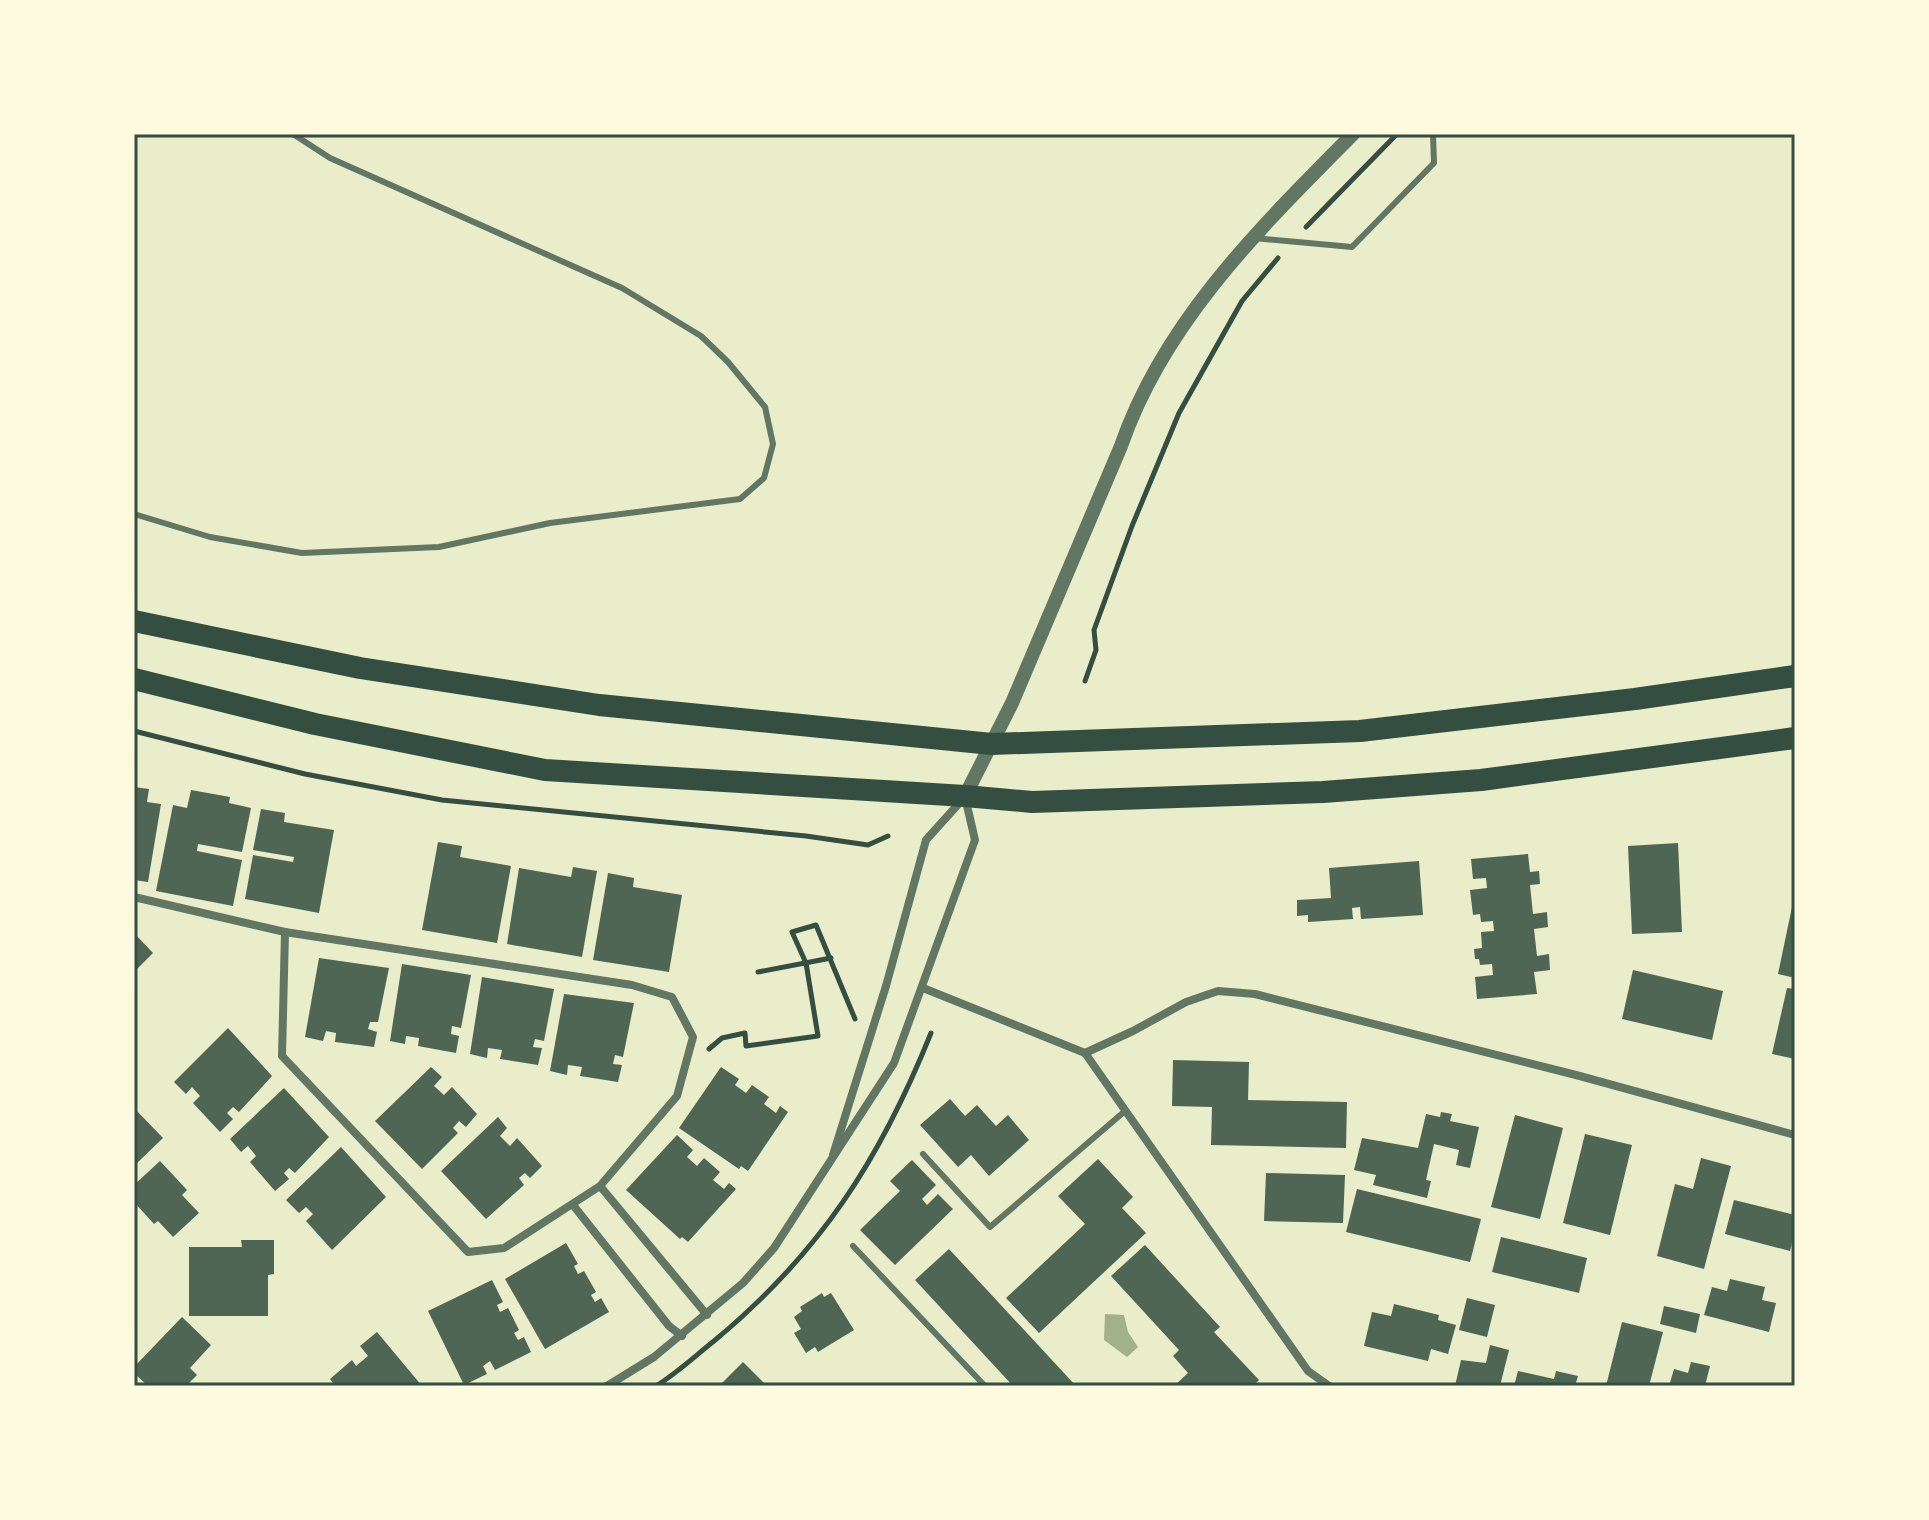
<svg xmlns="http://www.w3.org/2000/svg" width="1929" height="1520" viewBox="0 0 1929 1520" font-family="'Space Grotesk',sans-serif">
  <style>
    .water { fill: #a3b18a }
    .building { fill: #4f6655 }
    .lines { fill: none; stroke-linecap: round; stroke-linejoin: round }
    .path { stroke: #344e41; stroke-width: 5 }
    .service { stroke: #617663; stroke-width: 6 }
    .minor { stroke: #617663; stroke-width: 8 }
    .tertiary { stroke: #617663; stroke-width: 14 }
    .trunk { stroke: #344e41; stroke-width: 22 }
    .neatline { fill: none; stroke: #344e41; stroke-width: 3 }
  </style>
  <rect width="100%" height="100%" fill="#e9edc9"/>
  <path class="water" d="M1105,1314L1124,1315L1128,1332L1138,1347L1127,1357L1104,1340Z"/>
  <g class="building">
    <path d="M134,787L149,789L147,802L161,804L148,882L134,880Z"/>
    <path d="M191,790L230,797L229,803L251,808L242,852L198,844L197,851L242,860L233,906L156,891L173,805L187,808Z"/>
    <path d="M261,809L285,813L284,822L334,830L319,913L245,899L253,855L293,862L294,857L253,850Z"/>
    <path d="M438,842L462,846L460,857L511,866L497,943L422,930Z"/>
    <path d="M1678,843L1682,932L1632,934L1628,846Z"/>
    <path d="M1528,854L1530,872L1539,871L1540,884L1530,885L1533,914L1547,912L1548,927L1534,929L1537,956L1549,954L1550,970L1534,972L1537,994L1477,999L1475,977L1493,975L1492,964L1480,965L1479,959H1475L1474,949L1482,948L1481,932L1494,931L1493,921L1481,922L1480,914L1473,915L1470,890L1487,888L1486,878L1473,879L1471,859Z"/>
    <path d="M1419,861L1423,915L1361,919L1360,907L1352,908L1353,919L1308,922V915L1297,916V900L1331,898L1329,868Z"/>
    <path d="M573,867L597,871L582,957L507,944L519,868L571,877Z"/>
    <path d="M608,873L634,878L633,887L682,895L669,972L593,960Z"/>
    <path d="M1792,907L1795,908V978L1778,974Z"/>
    <path d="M134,933L153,953L134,972Z"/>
    <path d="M319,958L389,968L378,1022H370L368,1029L377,1032L374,1047L335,1042L336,1033L326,1031L323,1041L305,1037Z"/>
    <path d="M402,964L471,975L461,1028L452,1026L451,1034L459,1036L456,1053L418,1046L419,1038L406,1036L405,1044L390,1041Z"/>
    <path d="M1633,970L1723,991L1712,1040L1622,1019Z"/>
    <path d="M482,977L554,989L544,1041L535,1039L533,1047L542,1048L538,1065L500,1059L502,1050L488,1048L487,1058L470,1054Z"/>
    <path d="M1787,988L1795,989V1059L1772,1054Z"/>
    <path d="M564,994L634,1003L623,1057L615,1055L613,1064L622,1065L618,1082L580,1076L582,1067L568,1065L567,1075L550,1071Z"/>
    <path d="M228,1028L272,1076L239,1112L233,1107L227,1113L233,1119L220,1132L193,1103L200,1096L192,1087L186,1094L174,1082Z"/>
    <path d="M1173,1060L1249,1062L1248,1100L1347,1102L1346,1148L1211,1145L1212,1107L1172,1106Z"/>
    <path d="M431,1067L442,1077L434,1086L444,1095L452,1087L477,1114L466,1127L459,1121L453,1128L458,1133L422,1169L375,1121Z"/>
    <path d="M721,1067L739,1079L735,1085L746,1093L752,1085L769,1097L764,1104L776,1113L780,1106L788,1112L748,1171L741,1166L739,1169L679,1128Z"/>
    <path d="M284,1088L329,1137L295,1173L289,1168L284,1173L289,1179L275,1191L250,1162L256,1156L248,1146L241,1152L230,1139Z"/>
    <path d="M950,1099L965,1116L977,1105L996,1126L1008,1115L1029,1140L989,1176L971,1155L958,1167L920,1125Z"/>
    <path d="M134,1108L163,1138L134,1166Z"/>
    <path d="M1441,1112L1452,1114L1450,1121L1479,1127L1470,1168L1456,1165L1459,1150L1434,1144L1426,1180L1431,1181L1427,1198L1373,1185L1376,1175L1354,1170L1362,1138L1418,1148L1426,1114L1440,1117Z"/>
    <path d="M1515,1115L1563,1128L1540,1219L1491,1207Z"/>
    <path d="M498,1117L507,1128L500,1136L510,1146L517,1138L542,1166L530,1178L525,1173L519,1178L524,1185L486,1219L441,1171Z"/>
    <path d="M1585,1134L1632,1145L1610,1235L1563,1223Z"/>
    <path d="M677,1135L693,1150L687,1157L697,1166L704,1158L720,1172L713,1180L724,1189L729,1183L736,1189L688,1242L682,1237L680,1239L626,1190Z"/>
    <path d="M341,1147L386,1197L332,1250L306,1221L313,1214L306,1207L299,1213L286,1200Z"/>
    <path d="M1701,1158L1731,1166L1704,1269L1657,1256L1675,1184L1693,1189Z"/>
    <path d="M1098,1159L1133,1197L1122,1208L1146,1233L1039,1333L1006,1298L1085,1224L1058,1196Z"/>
    <path d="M912,1160L936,1185L922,1199L927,1205L938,1194L953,1209L895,1265L860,1230L900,1191L890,1181Z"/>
    <path d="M160,1161L187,1190L182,1195L199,1213L173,1237L158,1221L154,1224L134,1202V1185Z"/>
    <path d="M1266,1173L1345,1175L1343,1223L1264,1221Z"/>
    <path d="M1357,1189L1481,1219L1470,1262L1346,1232Z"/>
    <path d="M1734,1200L1795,1215V1230L1790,1251L1725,1234Z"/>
    <path d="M1501,1237L1587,1258L1579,1293L1492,1272Z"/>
    <path d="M241,1240H274V1274L268,1275V1316H189V1247H242Z"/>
    <path d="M566,1243L578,1264L574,1266L578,1274L584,1271L596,1292L591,1295L595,1302L601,1298L609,1312L545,1349L505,1279Z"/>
    <path d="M1145,1245L1220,1327L1214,1332L1259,1380L1253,1386H1174L1188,1373L1173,1356L1179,1350L1111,1276Z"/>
    <path d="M949,1249L1076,1386H1013L915,1280Z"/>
    <path d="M1730,1279L1765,1287L1762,1300L1776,1303L1769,1332L1704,1315L1712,1287L1727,1291Z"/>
    <path d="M492,1280L503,1302L497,1305L500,1312L508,1308L519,1330L514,1333L518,1340L524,1337L531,1352L495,1370L490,1361L483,1366L487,1374L464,1385L428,1311Z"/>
    <path d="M822,1293L824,1297L831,1293L854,1330L818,1352L815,1347L806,1353L794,1333L801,1329L794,1317L802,1311L800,1307Z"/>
    <path d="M1467,1298L1495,1305L1487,1337L1459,1330Z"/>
    <path d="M1394,1304L1439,1315L1438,1320L1456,1325L1448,1354L1431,1349L1428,1361L1364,1346L1372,1312L1391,1316Z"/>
    <path d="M1664,1306L1700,1314L1696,1333L1660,1324Z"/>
    <path d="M182,1317L211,1345L190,1368L197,1375L186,1386H148L134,1373V1367Z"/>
    <path d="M1622,1322L1663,1332L1649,1386H1606Z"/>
    <path d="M377,1332L422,1386H335L330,1379L352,1360L356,1366L368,1356L360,1346Z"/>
    <path d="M1490,1345L1509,1350L1500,1386H1455L1461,1360L1486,1363Z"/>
    <path d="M743,1362L767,1386H719Z"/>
    <path d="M1691,1362L1710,1366L1705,1386H1669L1674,1369L1688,1373Z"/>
    <path d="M1518,1371L1554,1379L1556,1371L1578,1376L1575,1386H1514Z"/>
  </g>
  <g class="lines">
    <g class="path">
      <path d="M1306,227L1397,134"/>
      <path d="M1085,681L1096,650L1094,630L1132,526L1179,413L1242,301L1278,258"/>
      <path d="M134,731L305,774L442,800L806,836L868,845L888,836"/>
      <path d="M758,972L831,958"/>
      <path d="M709,1049L722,1038L745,1033L746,1046L818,1036L806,963L792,932L816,925L855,1019"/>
      <path d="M656,1386C677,1373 695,1356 714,1341C820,1253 880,1160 931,1033"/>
    </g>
    <g class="service">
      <path d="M1254,238L1352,247L1434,163L1433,134"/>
      <path d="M134,514L210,537L302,553L439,547L550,523L740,499L764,478L773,444L765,407L728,362L701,336L622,288L330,158L293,134"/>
      <path d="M923,1154L990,1227L1125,1111"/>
      <path d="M853,1246L985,1386"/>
    </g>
    <g class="minor">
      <path d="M134,897L285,932"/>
      <path d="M285,932L632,985L672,997L693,1037L677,1096L600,1186L504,1248L468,1252L282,1056Z"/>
      <path d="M923,988L1085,1053L1308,1371L1329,1386"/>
      <path d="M1085,1053L1133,1031L1186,1002L1218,991L1255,994L1576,1075L1795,1135"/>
      <path d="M833,1155L886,986L926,840L962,800"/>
      <path d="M600,1186L707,1315"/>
      <path d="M573,1205L669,1326L682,1336"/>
      <path d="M607,1386L654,1357L743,1283L774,1248L894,1063L975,840L965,797"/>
    </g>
    <path class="tertiary" d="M965,796L1012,703L1121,446C1164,321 1262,226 1353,134"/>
    <g class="trunk">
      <path d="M134,621L360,668L599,705L992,744L1360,731L1635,699L1795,676"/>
      <path d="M134,679L315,724L545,770L965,796L1032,802L1323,792L1481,780L1795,738"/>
    </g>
  </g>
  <rect width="1929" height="1520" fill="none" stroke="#fefae0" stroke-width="272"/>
  <rect x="136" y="136" width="1657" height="1248" class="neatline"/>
</svg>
